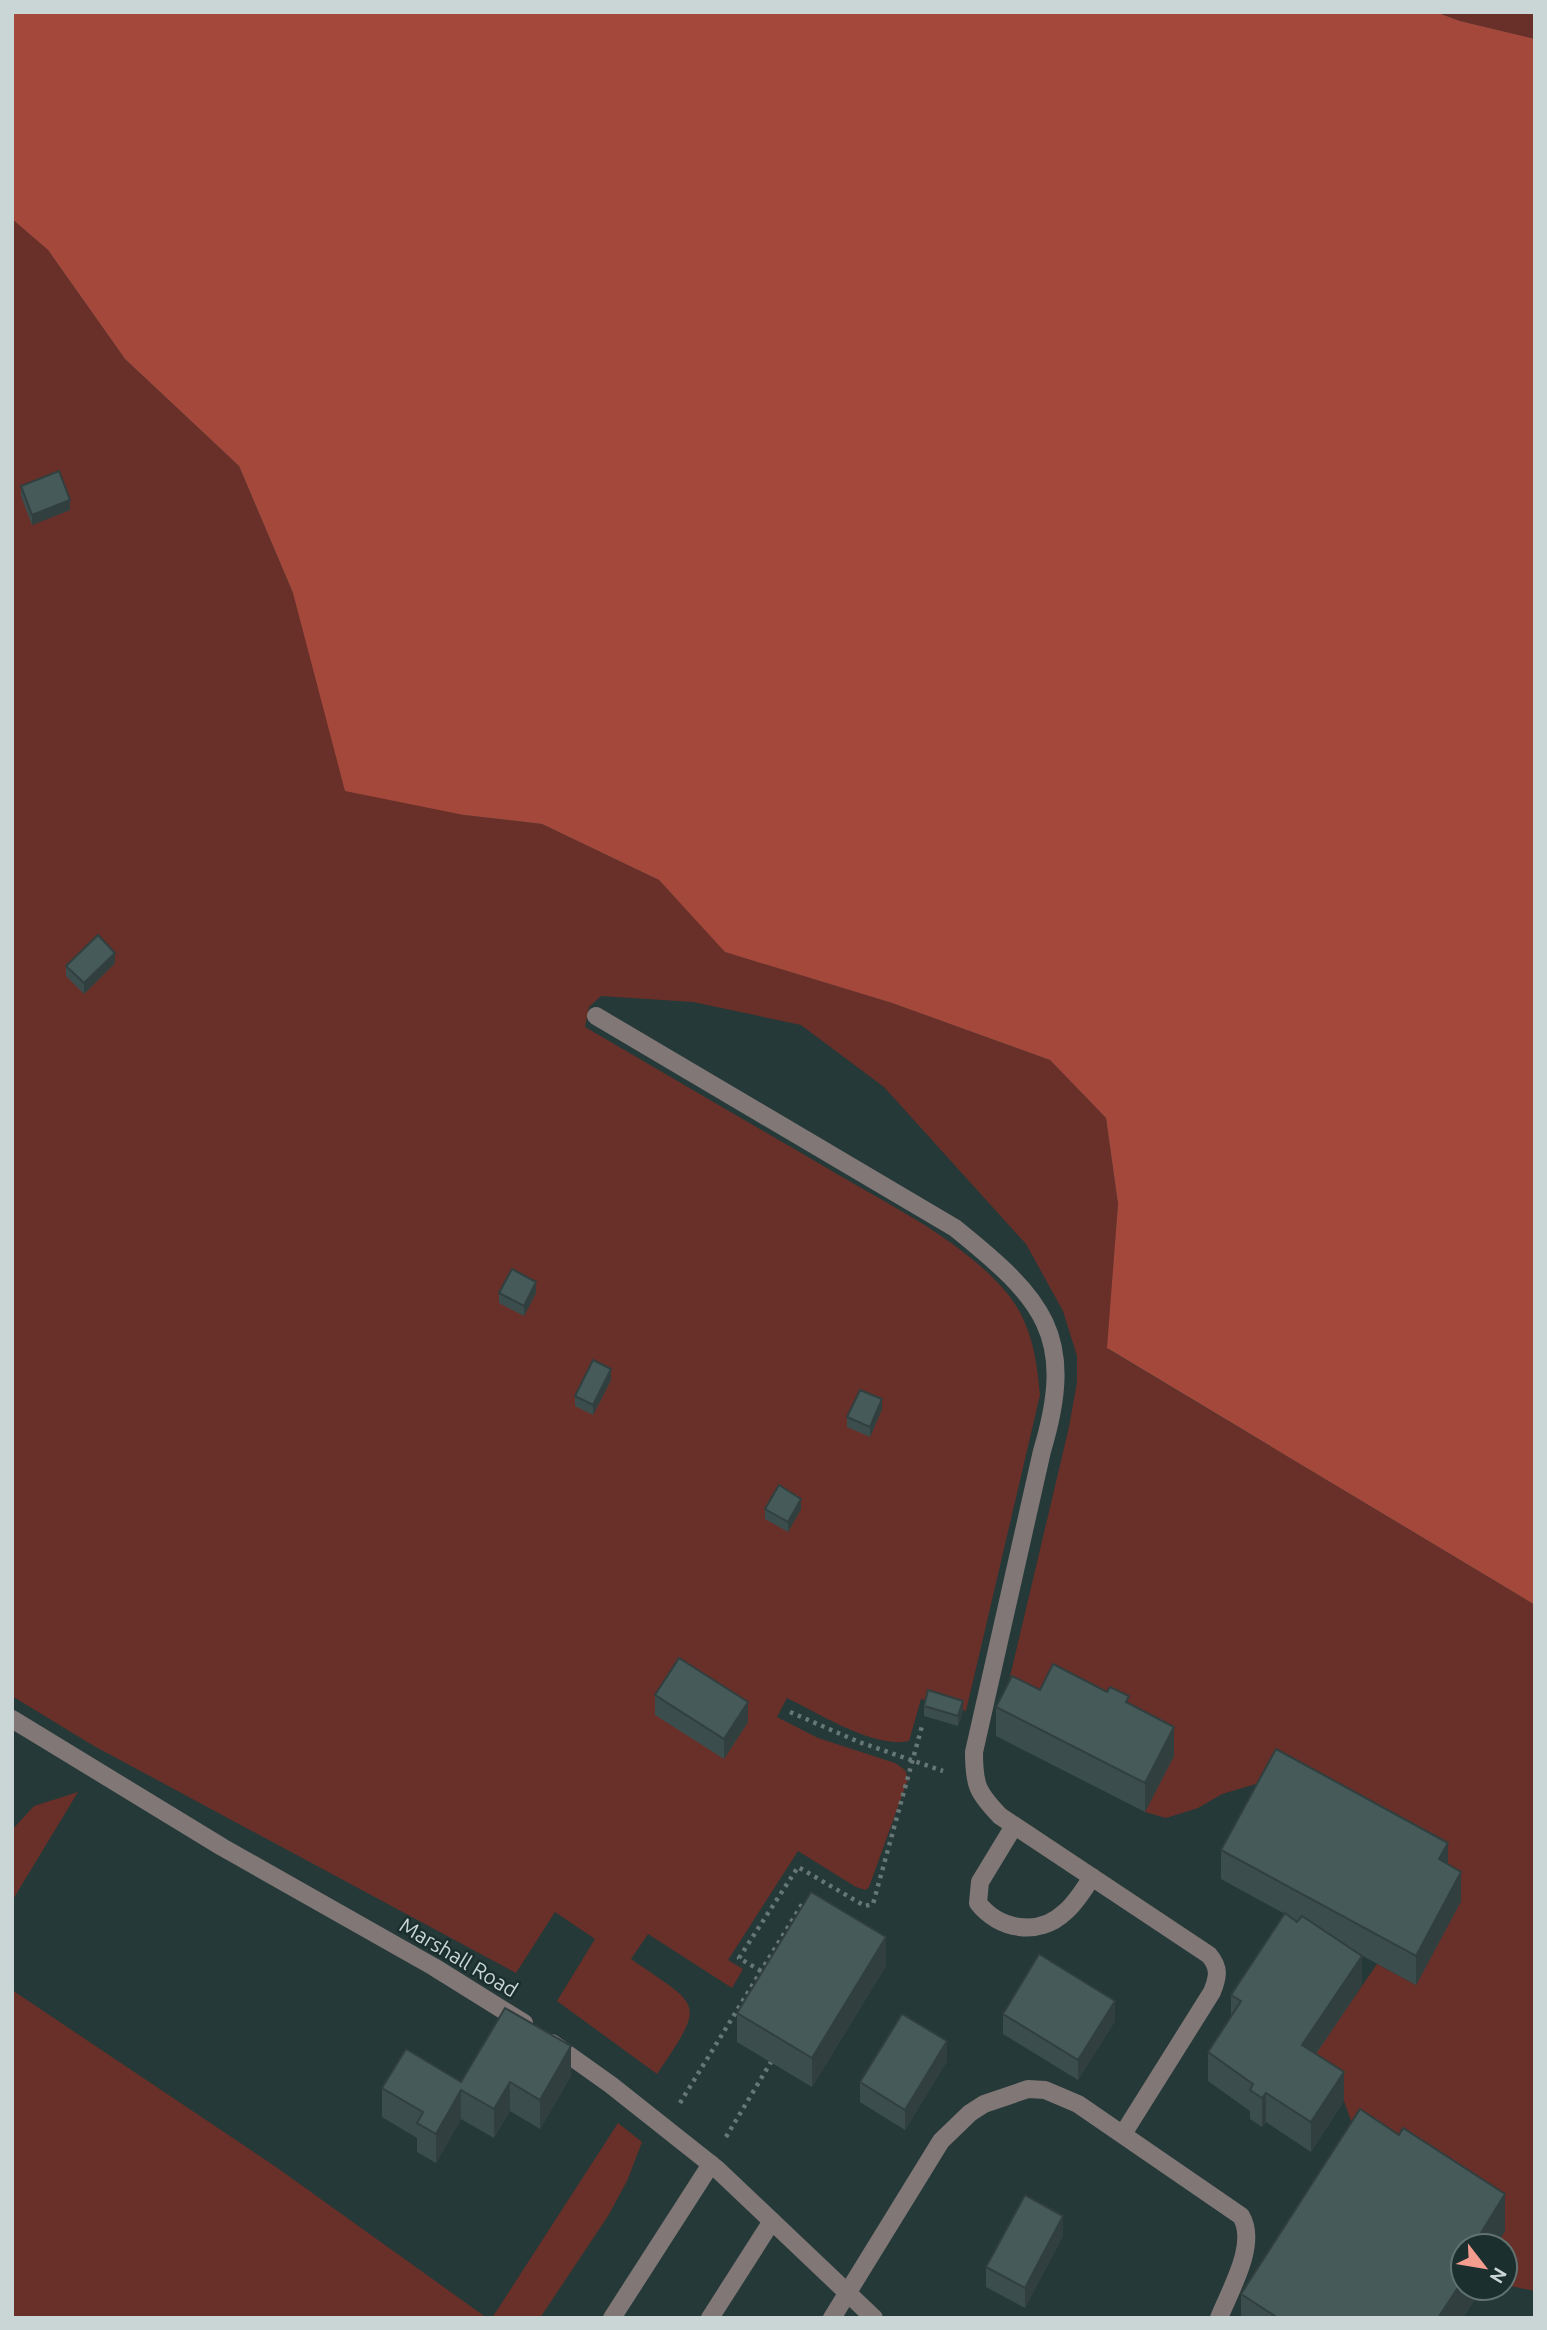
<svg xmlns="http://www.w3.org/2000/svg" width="1547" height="2330" viewBox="0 0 1547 2330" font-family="Ubuntu,sans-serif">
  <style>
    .green { fill: #683029 }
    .forest { fill: #a4483c }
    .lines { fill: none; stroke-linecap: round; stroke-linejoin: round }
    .path { stroke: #677776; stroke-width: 4.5; stroke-dasharray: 3.5 5; stroke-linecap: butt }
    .minor { stroke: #807776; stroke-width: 18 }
    .wall { fill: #3c4d4d }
    .shaded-wall { fill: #313f3f }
    .building { fill: #465a5a; stroke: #313f3f; stroke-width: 2 }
    .labels { text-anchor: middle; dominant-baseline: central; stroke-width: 5; stroke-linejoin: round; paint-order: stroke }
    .street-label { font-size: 21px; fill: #cad6d5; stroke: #1b2f2e }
  </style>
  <rect width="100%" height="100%" fill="#253938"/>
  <g class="green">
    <path d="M1437,12H1535V39L1460,21Z"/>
    <path d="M12,219L48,250L125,359L239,466L293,593L464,815L542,824L659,880L726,952L892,1003L1050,1060L1106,1118L1118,1204L1108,1349L1535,1605V2291L1505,2285V2246H1496L1360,2146L1344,2101L1302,2074L1377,1964L1416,1985L1461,1901L1276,1778L1222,1794L1198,1808L1166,1818L1145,1812L1173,1756L996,1736L1069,1427L1077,1382V1356L1063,1311L1026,1244L884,1087L801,1025L693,1002L601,996L589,1007L585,1027C669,1076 753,1125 837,1174C893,1207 963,1241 1006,1292C1031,1321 1037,1359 1040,1395L966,1711L921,1699L909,1741C875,1749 818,1713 787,1698L777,1717L818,1738L895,1763L905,1770L908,1779L869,1887L866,1890L856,1887L798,1851L728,1960L743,1969L732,1988L648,1934L631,1959C701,2008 707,2000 657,2074L557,2001L595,1939L555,1912L516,1973L94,1746L12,1696Z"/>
    <path d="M78,1792L12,1901V1830L34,1806Z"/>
    <path d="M12,1990L276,2167L487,2318H12Z"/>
    <path d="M618,2123L642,2142L627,2181L608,2216L540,2318H492Z"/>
  </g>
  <path class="forest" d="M12,12H1436L1460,21L1535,39V1605L1107,1348L1118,1204L1106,1118L1050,1060L892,1003L725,952L659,880L542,824L464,815L345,791L293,593L239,466L125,359L48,250L12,219Z"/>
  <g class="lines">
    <g class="path">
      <path d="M790,1712L859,1742L943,1771"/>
      <path d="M761,1971L739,1958L798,1867L865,1906L873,1904L922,1726"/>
      <path d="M680,2103L804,1901L809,1904"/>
      <path d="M726,2137L771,2062"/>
    </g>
    <g class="minor">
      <path d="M596,1016L955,1228C1043,1299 1077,1335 1042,1451L974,1752C974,1785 977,1792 1000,1816L1209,1955C1220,1968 1218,1977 1212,1992L1123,2134"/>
      <path d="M12,1719L222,1847L434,1967L524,2023"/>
      <path d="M1014,1826L980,1882L978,1903C999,1930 1039,1937 1065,1912C1076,1903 1084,1889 1092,1877"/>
      <path d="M552,2043L611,2085L717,2169L874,2318"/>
      <path d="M612,2318L711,2164"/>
      <path d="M710,2318L772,2221"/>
      <path d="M832,2318L941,2141L970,2113L984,2104L1028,2089L1045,2090L1078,2104L1241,2216C1258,2244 1230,2290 1219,2318"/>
    </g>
  </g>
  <g class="wall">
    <path d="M21,486L70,510L32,525L21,496Z"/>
    <path d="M115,963L84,994L66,976V966Z"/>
    <path d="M499,1293H536L524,1316L499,1303Z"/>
    <path d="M611,1380L593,1415L575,1406V1396Z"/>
    <path d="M882,1409L870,1437L847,1427V1417Z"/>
    <path d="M765,1509H801L788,1532L765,1519Z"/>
    <path d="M1040,1690L1129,1703L1174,1756L1145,1812L996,1736V1707Z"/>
    <path d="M655,1695L748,1722L724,1759L655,1715Z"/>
    <path d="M924,1706L963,1711L958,1726L924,1716Z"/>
    <path d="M1221,1850L1448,1865L1461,1901L1416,1985L1361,1955L1362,1985L1316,2054L1344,2101L1311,2152L1266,2122L1262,2127L1250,2119V2111L1208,2081V2052L1231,2017V1995L1285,1914L1221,1879Z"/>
    <path d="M886,1966L812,2087L737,2042V2013Z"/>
    <path d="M1003,2014L1115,2021L1078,2080L1003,2034Z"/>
    <path d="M947,2061L905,2130L860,2102V2082Z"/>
    <path d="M571,2076L540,2129L510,2111L494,2138L461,2119L436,2163L417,2152V2138L382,2117V2088Z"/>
    <path d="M1505,2231L1496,2246H1463V2288H1482L1463,2318H1241V2294Z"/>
    <path d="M1063,2236L1025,2308L986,2287V2267Z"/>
  </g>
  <g class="shaded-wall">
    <path d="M70,500V510L32,525V515Z"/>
    <path d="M115,953V963L84,994V983Z"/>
    <path d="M536,1282V1293L524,1316V1306Z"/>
    <path d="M611,1369V1380L593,1415V1405Z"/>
    <path d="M882,1399V1409L870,1437V1427Z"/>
    <path d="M801,1499V1509L788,1532V1522Z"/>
    <path d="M963,1701V1711L958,1726V1716Z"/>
    <path d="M748,1702V1722L724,1759V1739Z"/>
    <path d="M1174,1727V1756L1145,1812V1783Z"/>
    <path d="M1448,1843V1872L1439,1859Z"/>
    <path d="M1461,1872V1901L1416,1985V1956Z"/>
    <path d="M886,1937V1966L812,2087V2058Z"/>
    <path d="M1362,1956V1985L1302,2074V2045Z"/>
    <path d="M1115,2001V2021L1078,2080V2060Z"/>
    <path d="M947,2041V2061L905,2130V2110Z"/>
    <path d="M571,2046V2076L540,2129V2100Z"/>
    <path d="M1344,2072V2101L1311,2152V2122Z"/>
    <path d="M510,2082V2111L494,2138V2109Z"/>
    <path d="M461,2090V2119L436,2163V2134Z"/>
    <path d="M1266,2093V2122L1262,2127V2098Z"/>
    <path d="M1505,2194V2231L1496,2246H1481V2233Z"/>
    <path d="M1063,2216V2236L1025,2308V2288Z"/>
    <path d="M1463,2280V2288H1482L1463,2318H1438Z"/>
  </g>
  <g class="building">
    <path d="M59,471L70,500L32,515L21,486Z"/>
    <path d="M98,935L115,953L84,983L66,966Z"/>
    <path d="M512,1269L536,1282L524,1306L499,1293Z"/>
    <path d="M593,1360L611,1369L593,1405L575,1396Z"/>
    <path d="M860,1390L882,1399L870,1427L847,1417Z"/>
    <path d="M779,1485L801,1499L788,1522L765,1509Z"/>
    <path d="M679,1658L748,1702L724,1739L655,1695Z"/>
    <path d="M1053,1664L1107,1692L1110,1687L1129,1696L1126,1702L1174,1727L1145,1783L996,1707L1012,1676L1040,1690Z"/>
    <path d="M928,1690L963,1701L958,1716L924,1706Z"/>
    <path d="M1276,1749L1448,1843L1439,1859L1461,1872L1416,1956L1221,1850Z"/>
    <path d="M811,1892L886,1937L812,2058L737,2013Z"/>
    <path d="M1285,1913L1297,1922L1302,1916L1362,1956L1302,2045L1344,2072L1311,2122L1266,2093L1262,2098L1250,2090L1253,2084L1208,2052L1241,2001L1231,1995Z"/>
    <path d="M1039,1954L1115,2001L1078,2060L1003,2014Z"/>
    <path d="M505,2008L571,2046L540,2100L510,2082L494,2109L461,2090L436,2134L417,2123L423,2112L382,2088L406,2049L461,2082Z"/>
    <path d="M902,2014L947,2041L905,2110L860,2082Z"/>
    <path d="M1360,2109L1399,2135L1403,2128L1505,2194L1481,2233L1490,2238L1485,2246H1463V2280L1438,2318H1278L1241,2294Z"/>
    <path d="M1025,2195L1063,2216L1025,2288L986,2267Z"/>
  </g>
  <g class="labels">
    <g class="street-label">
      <text transform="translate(459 1957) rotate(31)">Marshall Road</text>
    </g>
  </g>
  <rect width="1547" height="2330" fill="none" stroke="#cad6d5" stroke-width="28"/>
  <g transform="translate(1484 2267) rotate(121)"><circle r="33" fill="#1b2f2e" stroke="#617271" stroke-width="2"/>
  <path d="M0-5L12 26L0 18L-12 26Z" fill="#f59d8f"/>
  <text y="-10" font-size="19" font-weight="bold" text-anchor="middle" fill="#cad6d5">N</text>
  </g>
</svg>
